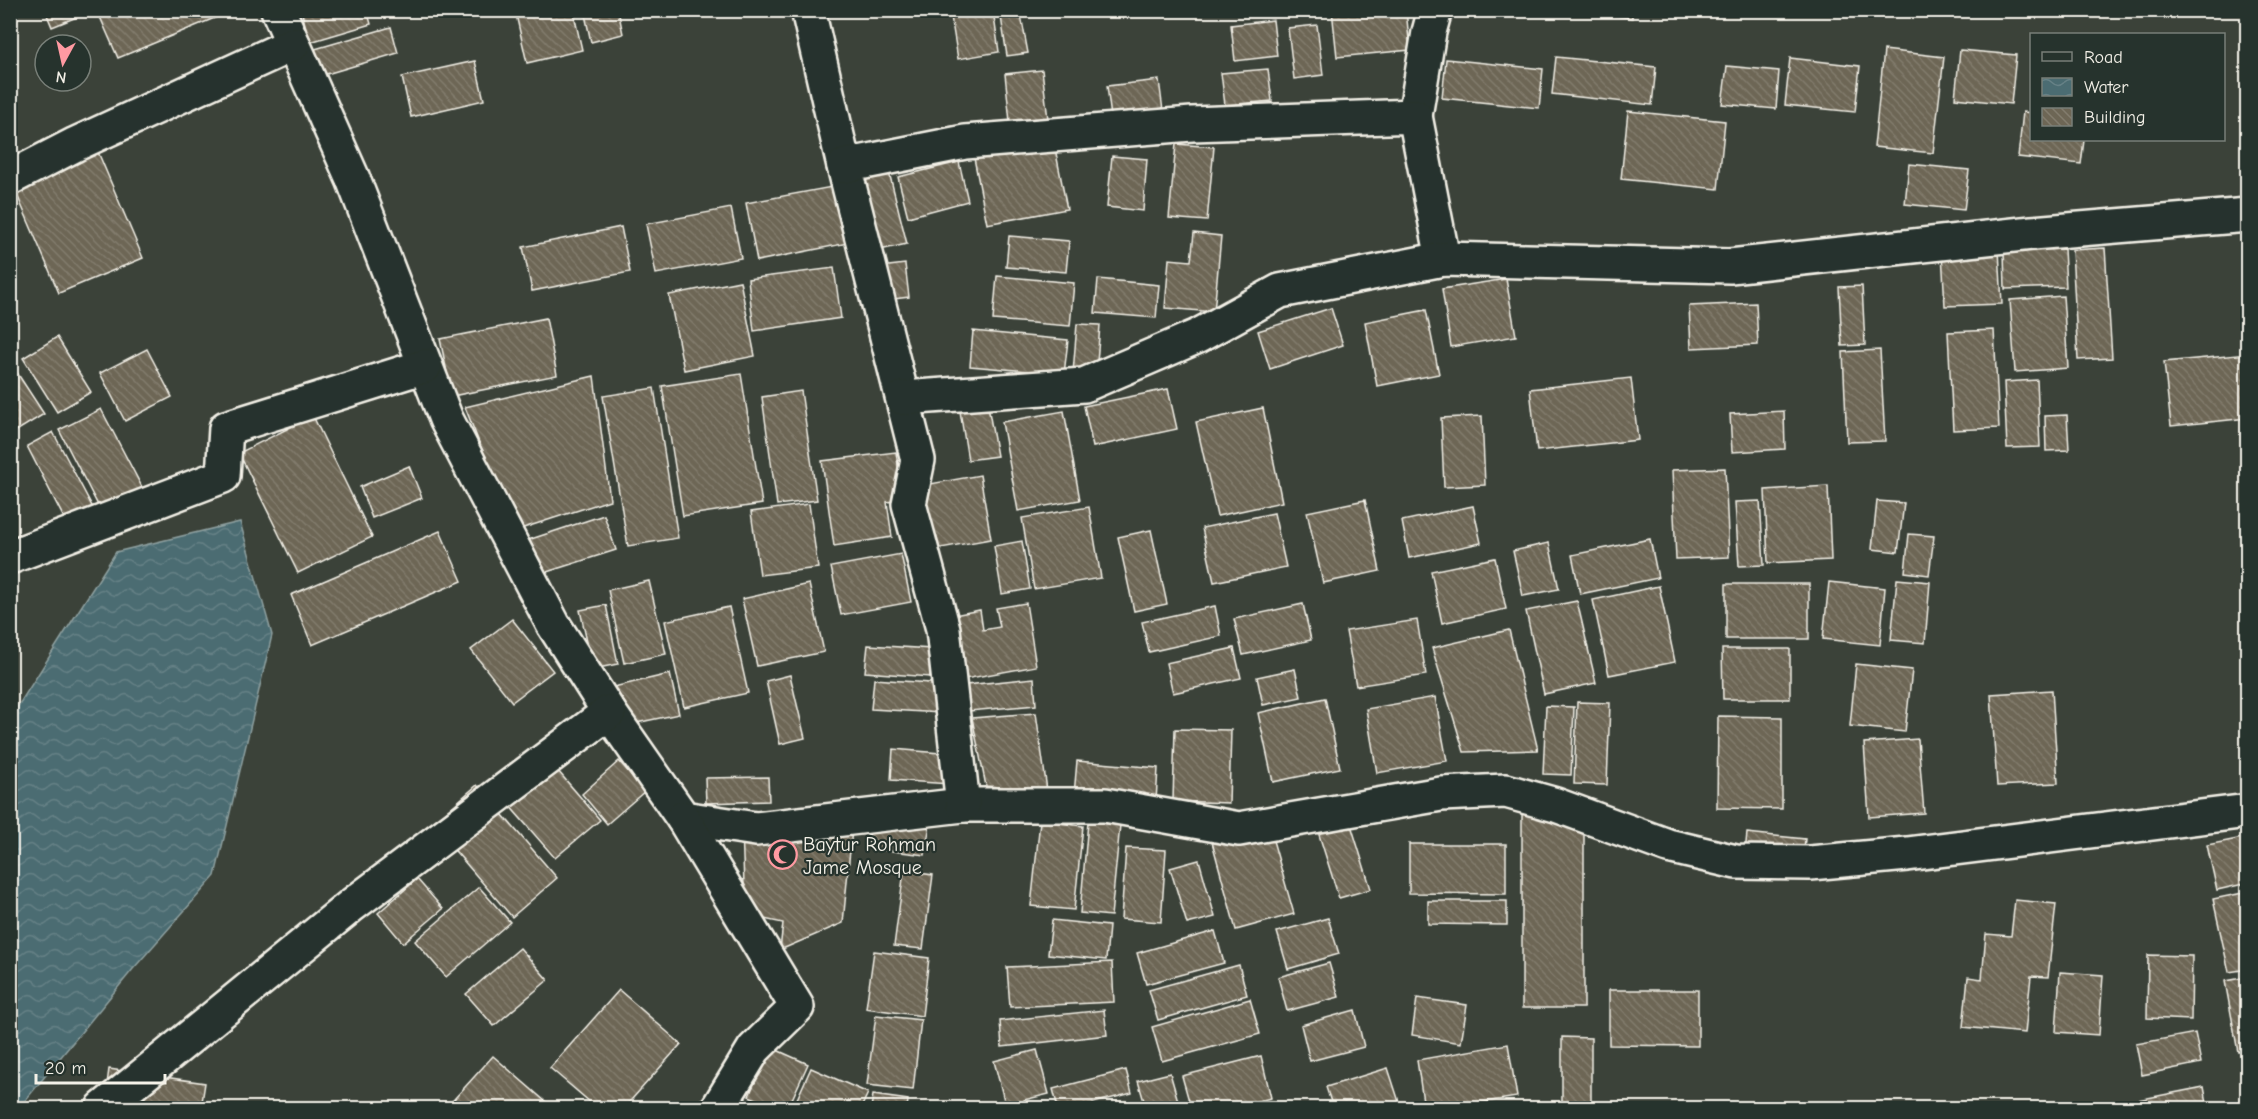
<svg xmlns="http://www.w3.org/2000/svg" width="2258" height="1119" viewBox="0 0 2258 1119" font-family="'Comic Neue',sans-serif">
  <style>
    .water { fill: url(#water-waves); stroke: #8fa1a1; stroke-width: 1.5 }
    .building { fill: url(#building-back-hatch); stroke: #f4f1e8; stroke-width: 1.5 }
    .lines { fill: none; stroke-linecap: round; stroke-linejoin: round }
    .street-casing { stroke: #f4f1e8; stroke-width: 38 }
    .street { stroke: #26332d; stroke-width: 33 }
    .labels { text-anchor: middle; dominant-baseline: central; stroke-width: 4.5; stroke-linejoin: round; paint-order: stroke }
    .poi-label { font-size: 20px; fill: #f4f1e8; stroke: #26332d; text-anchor: start }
  </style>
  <defs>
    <pattern id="water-waves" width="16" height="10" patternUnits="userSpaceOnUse" patternTransform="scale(1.5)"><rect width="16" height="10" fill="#4b6c72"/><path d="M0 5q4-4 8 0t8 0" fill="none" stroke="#668186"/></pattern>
    <pattern id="building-back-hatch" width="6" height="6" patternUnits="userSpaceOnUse" patternTransform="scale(1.5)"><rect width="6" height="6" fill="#6d6655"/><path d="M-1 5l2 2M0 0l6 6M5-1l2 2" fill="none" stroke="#827c6d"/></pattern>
  </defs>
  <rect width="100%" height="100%" fill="#3b4239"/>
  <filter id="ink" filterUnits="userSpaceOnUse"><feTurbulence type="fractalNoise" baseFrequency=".0167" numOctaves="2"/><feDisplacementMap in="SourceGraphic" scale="12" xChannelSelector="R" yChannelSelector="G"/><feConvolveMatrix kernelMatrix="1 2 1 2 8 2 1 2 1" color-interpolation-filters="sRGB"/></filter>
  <g filter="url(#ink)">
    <path class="water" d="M240,522L272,635L215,876L133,969L19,1108H11V717L116,552Z"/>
    <g class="building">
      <path d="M45,10H94L52,27Z"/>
      <path d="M97,10H234L118,58Z"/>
      <path d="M301,10H367L371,24L310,42Z"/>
      <path d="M515,10H573L582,50L527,63Z"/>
      <path d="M584,10H618L623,34L591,42Z"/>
      <path d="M950,10H993L999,52L958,59Z"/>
      <path d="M1000,10H1020L1028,53L1007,56Z"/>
      <path d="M1332,10H1406L1410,50L1337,57Z"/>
      <path d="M1561,10H1632V18Z"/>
      <path d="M1273,20L1277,56L1235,61L1231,25Z"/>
      <path d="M1317,25L1323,75L1294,79L1288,28Z"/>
      <path d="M391,27L398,53L323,75L315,49Z"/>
      <path d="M1884,50L1944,57L1933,153L1874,147Z"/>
      <path d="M1960,50L2016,55L2011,104L1955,98Z"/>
      <path d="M1556,57L1656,67L1652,105L1552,94Z"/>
      <path d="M1790,58L1860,66L1855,112L1785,105Z"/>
      <path d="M1446,59L1543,69L1539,108L1442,98Z"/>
      <path d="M475,61L484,100L411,117L402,77Z"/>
      <path d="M1727,66L1779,71L1776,109L1722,104Z"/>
      <path d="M1268,69L1272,101L1225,105L1221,73Z"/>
      <path d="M1042,70L1049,127L1011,131L1005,74Z"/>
      <path d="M1159,80L1163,111L1111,117L1107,86Z"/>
      <path d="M1628,111L1725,121L1718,189L1621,179Z"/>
      <path d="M2023,112L2032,113V140H2084L2081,164L2018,157Z"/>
      <path d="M1053,138L1067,209L987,224L973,153Z"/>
      <path d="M1176,144L1214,147L1207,221L1169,218Z"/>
      <path d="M98,152L143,258L59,293L14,188Z"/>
      <path d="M1112,156L1147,159L1143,211L1107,207Z"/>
      <path d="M959,162L968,201L908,217L898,177Z"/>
      <path d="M1909,164L1969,170L1964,210L1905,204Z"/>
      <path d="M889,172L907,244L875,251L857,179Z"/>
      <path d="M837,186L848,243L757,261L746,203Z"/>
      <path d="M731,208L741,258L656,274L646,224Z"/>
      <path d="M621,227L630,272L532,291L523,247Z"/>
      <path d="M1194,233L1221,236L1214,312L1165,308L1169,259L1191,261Z"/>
      <path d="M1009,236L1069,241L1066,272L1006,267Z"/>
      <path d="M2105,248L2112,358L2078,360L2072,250Z"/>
      <path d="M2064,249L2066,287L2005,289L2004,251Z"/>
      <path d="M1999,250L2002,304L1945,306L1942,253Z"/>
      <path d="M905,264L909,297L886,300L881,267Z"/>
      <path d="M834,268L841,318L754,331L748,279Z"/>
      <path d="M997,276L1074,283L1070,326L993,320Z"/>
      <path d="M1098,279L1159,285L1156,318L1095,313Z"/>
      <path d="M1506,279L1516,336L1451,347L1442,289Z"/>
      <path d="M740,281L755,356L684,370L669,295Z"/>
      <path d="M1862,286L1865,345L1842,346L1839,287Z"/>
      <path d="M2063,296L2068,368L2015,372L2010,300Z"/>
      <path d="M1756,303L1758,345L1691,348L1689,306Z"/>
      <path d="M1331,308L1343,345L1270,369L1258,331Z"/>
      <path d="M1426,310L1439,374L1377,386L1365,322Z"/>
      <path d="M546,318L557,375L452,396L440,339Z"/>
      <path d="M1077,324L1100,325L1096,375L1073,373Z"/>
      <path d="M1994,330L1999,428L1953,430L1948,332Z"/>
      <path d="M973,331L1068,340L1064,374L970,366Z"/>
      <path d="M57,337L91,392L57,412L23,358Z"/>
      <path d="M147,349L172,397L125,421L100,373Z"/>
      <path d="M1880,350L1885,441L1847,442L1843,352Z"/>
      <path d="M2248,354V418L2171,426L2164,362Z"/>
      <path d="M10,362L44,414L10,435Z"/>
      <path d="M741,374L762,504L683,516L662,386Z"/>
      <path d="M594,376L610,500L514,531L465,407Z"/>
      <path d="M1631,378L1638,440L1537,451L1530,389Z"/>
      <path d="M2037,380L2040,447L2007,448L2004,382Z"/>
      <path d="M654,388L678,538L628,546L603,396Z"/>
      <path d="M1168,389L1177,429L1093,447L1084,406Z"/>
      <path d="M801,391L817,500L777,505L762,397Z"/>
      <path d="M986,395L997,456L968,460L958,399Z"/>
      <path d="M1263,408L1282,502L1217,516L1196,422Z"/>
      <path d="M101,409L144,491L102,513L59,430Z"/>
      <path d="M1064,411L1080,500L1018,511L1002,422Z"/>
      <path d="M1784,411L1785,449L1732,452L1730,414Z"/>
      <path d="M2067,415L2069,450L2046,451L2045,416Z"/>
      <path d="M313,416L372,537L298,573L239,453Z"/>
      <path d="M1482,416L1485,485L1444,487L1441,418Z"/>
      <path d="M53,432L94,510L67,524L27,446Z"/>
      <path d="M896,452L903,500L887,502L892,537L834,546L822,461Z"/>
      <path d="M409,466L422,498L372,518L360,487Z"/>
      <path d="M1725,468L1729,557L1676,559L1672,470Z"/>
      <path d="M980,475L991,539L930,550L919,486Z"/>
      <path d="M1828,486L1831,560L1768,563L1765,490Z"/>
      <path d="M1365,500L1380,571L1323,583L1307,512Z"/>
      <path d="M1760,501L1764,565L1739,566L1735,502Z"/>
      <path d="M1877,501L1904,503L1898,552L1872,549Z"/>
      <path d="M809,504L818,568L760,575L751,512Z"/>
      <path d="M1473,506L1481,543L1409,558L1402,521Z"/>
      <path d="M1089,507L1101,578L1034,589L1022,518Z"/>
      <path d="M1274,513L1286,567L1214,582L1202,528Z"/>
      <path d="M604,515L616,550L534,576L522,542Z"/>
      <path d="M1151,530L1167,604L1134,611L1118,537Z"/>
      <path d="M440,531L462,581L312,645L291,595Z"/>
      <path d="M1909,534L1934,536L1929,575L1905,572Z"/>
      <path d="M1650,539L1658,578L1580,594L1572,555Z"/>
      <path d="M1022,541L1030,589L1002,594L994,546Z"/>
      <path d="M1549,543L1559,589L1523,596L1513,551Z"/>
      <path d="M901,554L911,602L841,615L831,567Z"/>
      <path d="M1495,558L1506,609L1442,623L1431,571Z"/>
      <path d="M1897,579L1930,582L1925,643L1891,640Z"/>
      <path d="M649,581L666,654L624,663L608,590Z"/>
      <path d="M1829,582L1885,588L1880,645L1823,639Z"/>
      <path d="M809,584L824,652L757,666L742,599Z"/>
      <rect x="1726" y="584" width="83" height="55"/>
      <path d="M1659,586L1675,662L1609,675L1593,600Z"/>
      <path d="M1577,601L1596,683L1544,694L1526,611Z"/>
      <path d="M1026,603L1036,666L965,679L954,615L980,610L983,630L1000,627L996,608Z"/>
      <path d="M1303,604L1311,640L1243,655L1234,619Z"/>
      <path d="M606,605L618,664L593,669L580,610Z"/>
      <path d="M1215,606L1221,636L1149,652L1142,622Z"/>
      <path d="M729,607L748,693L684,707L665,621Z"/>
      <path d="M512,619L553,671L512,702L471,650Z"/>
      <path d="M1417,620L1426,675L1356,686L1346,631Z"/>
      <path d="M1509,630L1538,750L1464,752L1432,648Z"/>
      <path d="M868,645L932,649L930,677L865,672Z"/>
      <path d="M1234,648L1241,678L1173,693L1166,663Z"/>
      <path d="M1722,649H1790V699H1723Z"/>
      <path d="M1856,664L1912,670L1905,732L1850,726Z"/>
      <path d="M1295,669L1301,697L1263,705L1257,677Z"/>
      <path d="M670,674L679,714L617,727L609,688Z"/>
      <path d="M790,675L805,738L780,744L766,681Z"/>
      <path d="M1034,678L1036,705L969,711L966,685Z"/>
      <path d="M874,679L944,684L942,713L871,709Z"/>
      <path d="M2052,690L2058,783L1997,786L1991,694Z"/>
      <path d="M1435,697L1447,761L1377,773L1366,709Z"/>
      <path d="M1325,698L1340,768L1273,782L1258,713Z"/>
      <path d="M1577,702L1610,703L1607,785L1574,784Z"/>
      <path d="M1546,706L1574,707L1571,775L1543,774Z"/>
      <path d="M1036,713L1047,790L986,786L972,718Z"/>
      <path d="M1718,716L1782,717V809L1717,808Z"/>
      <path d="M1175,729L1231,730L1229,803L1173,801Z"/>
      <path d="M1918,739L1924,813L1869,817L1864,743Z"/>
      <path d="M893,749L952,754L950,784L891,780Z"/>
      <path d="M546,757L600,820L555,858L501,796Z"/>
      <path d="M619,761L645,791L607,824L582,794Z"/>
      <path d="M1077,761L1158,768L1156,801L1074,795Z"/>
      <path d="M768,777L769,801L706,803L705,778Z"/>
      <path d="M477,785L557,878L512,917L432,824Z"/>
      <rect x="1522" y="811" width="62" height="197"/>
      <path d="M1347,812L1371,889L1339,898L1315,822Z"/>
      <path d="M1266,816L1294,914L1236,930L1209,831Z"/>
      <path d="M871,817L930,824L925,855L868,848Z"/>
      <path d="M1040,821L1083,826L1074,910L1031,906Z"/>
      <path d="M1088,822L1120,825L1111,916L1080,913Z"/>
      <path d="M742,828L852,829L843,923L780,950L783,923L745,915Z"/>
      <path d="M1747,833L1805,839L1802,868L1744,863Z"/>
      <path d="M2248,837V883L2217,890L2207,845Z"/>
      <path d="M1409,844H1506V894L1409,893Z"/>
      <path d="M1126,848L1166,850L1161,922L1121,919Z"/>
      <path d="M1199,860L1215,917L1187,924L1170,868Z"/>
      <path d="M904,871L933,875L923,949L894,946Z"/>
      <path d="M417,879L443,909L403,943L378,913Z"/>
      <path d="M479,887L510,922L446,977L415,941Z"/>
      <path d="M2248,892V969L2229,972L2213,899Z"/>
      <path d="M2015,900L2056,904L2048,977L2031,976L2025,1033L1963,1027L1968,977L1982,979L1986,934L2011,936Z"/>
      <path d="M1428,901H1507V925L1428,924Z"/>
      <path d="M1328,918L1339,954L1288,969L1277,932Z"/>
      <path d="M1052,920L1109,926L1106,960L1048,954Z"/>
      <path d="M1215,931L1224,963L1146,984L1137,953Z"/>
      <path d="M520,948L548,980L494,1026L466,994Z"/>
      <path d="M874,951L929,958L922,1016L866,1008Z"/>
      <path d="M2148,955L2192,956L2191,1020L2147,1018Z"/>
      <path d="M1112,962L1114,1002L1010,1007L1007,967Z"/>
      <path d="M1329,963L1339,997L1287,1011L1278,977Z"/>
      <path d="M1239,965L1247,995L1158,1020L1149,990Z"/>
      <path d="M2060,972L2103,975L2099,1035L2056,1032Z"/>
      <path d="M2248,977V1050L2238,1052L2225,981Z"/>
      <path d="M619,990L681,1044L624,1108H597L550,1068Z"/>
      <path d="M1609,990H1698V1046L1609,1045Z"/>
      <path d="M1417,998L1467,1005L1461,1043L1412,1035Z"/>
      <path d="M1250,999L1260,1034L1162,1061L1152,1027Z"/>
      <path d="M1104,1010L1107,1035L1002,1047L1000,1021Z"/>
      <path d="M1355,1010L1364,1047L1310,1061L1301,1025Z"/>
      <path d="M876,1015L921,1020L913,1090L867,1085Z"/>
      <path d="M2195,1033L2201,1063L2142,1075L2136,1044Z"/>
      <path d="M1562,1037L1591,1038V1108H1562Z"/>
      <path d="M1508,1044L1517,1097L1447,1108H1424L1417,1060Z"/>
      <path d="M770,1047L808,1064L788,1108H778L749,1096Z"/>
      <path d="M1037,1050L1049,1094L1024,1100L1026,1108H1006L994,1061Z"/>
      <path d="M493,1056L553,1108H446Z"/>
      <path d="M1261,1056L1271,1098L1229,1108H1191L1182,1076Z"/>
      <path d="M811,1068L868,1093L861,1108H793Z"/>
      <path d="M1388,1068L1401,1108H1333L1326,1087Z"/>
      <path d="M109,1069L205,1083L201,1108H170L105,1099Z"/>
      <path d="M1126,1070L1132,1093L1074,1108H1058L1053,1089Z"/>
      <path d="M1170,1073L1180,1108H1146L1138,1081Z"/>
      <path d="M2204,1087L2208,1108H2123L2122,1103Z"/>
      <path d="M873,1095L908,1100L907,1108H871Z"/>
    </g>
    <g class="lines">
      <defs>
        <g id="street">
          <path d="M278,10L353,179L446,419L553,624L609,712L683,818L756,829L963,805H1105L1239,829L1441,794L1506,791L1556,805L1668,846L1736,862L1810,863L1907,854L2248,811"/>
          <path d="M808,10L844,166L918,460L909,504L943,629L963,805"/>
          <path d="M1415,116L1429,32L1435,10"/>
          <path d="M844,166L965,142L1192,124L1415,116L1443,259"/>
          <path d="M10,178L76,144L293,44"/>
          <path d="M903,398L1084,385L1198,336L1280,291L1443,259L1730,266L2032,233L2248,215"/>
          <path d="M10,557L223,476L226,428L425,366"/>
          <path d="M683,818L797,1007L754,1049L718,1108"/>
          <path d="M103,1108L352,905L609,712"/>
        </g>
      </defs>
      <use href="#street" class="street-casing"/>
      <use href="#street" class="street"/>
    </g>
  </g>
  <defs>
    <symbol id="mosque-ring" viewBox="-11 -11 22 22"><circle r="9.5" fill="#26332d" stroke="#ff9aa2" stroke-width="1.5"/><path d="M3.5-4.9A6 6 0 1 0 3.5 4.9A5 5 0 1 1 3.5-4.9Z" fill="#ff9aa2"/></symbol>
  </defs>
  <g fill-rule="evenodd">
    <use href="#mosque-ring" x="766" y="838" width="33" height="33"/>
  </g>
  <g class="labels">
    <g class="poi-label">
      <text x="803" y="844">Baytur Rohman<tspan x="803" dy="23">Jame Mosque</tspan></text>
    </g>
  </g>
  <rect width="2258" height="1119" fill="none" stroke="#26332d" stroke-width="36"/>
  <rect x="18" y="18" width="2222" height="1083" fill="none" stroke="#f4f1e8" stroke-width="2" filter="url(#ink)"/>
  <rect x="2030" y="33" width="195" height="108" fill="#26332d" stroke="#787f78" stroke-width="1.5"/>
  <rect x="2042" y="52" width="30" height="9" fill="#26332d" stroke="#787f78" stroke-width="1.5"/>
  <text x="2084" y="63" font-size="18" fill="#f4f1e8">Road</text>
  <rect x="2042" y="78" width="30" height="18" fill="url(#water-waves)" stroke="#787f78" stroke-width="1.5"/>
  <text x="2084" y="93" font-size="18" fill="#f4f1e8">Water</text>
  <rect x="2042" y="108" width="30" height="18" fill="url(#building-back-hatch)" stroke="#787f78" stroke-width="1.5"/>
  <text x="2084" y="123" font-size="18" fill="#f4f1e8">Building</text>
  <g transform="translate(63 63) rotate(188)"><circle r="28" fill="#26332d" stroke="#787f78" stroke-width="1.5"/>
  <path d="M0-4.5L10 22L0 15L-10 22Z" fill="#ff9aa2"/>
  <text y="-9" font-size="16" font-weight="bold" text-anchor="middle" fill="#f4f1e8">N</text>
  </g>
  <path d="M36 1074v9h129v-9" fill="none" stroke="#f4f1e8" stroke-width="3"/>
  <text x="45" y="1074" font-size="18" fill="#f4f1e8" stroke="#26332d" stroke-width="4.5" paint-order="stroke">20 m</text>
</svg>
